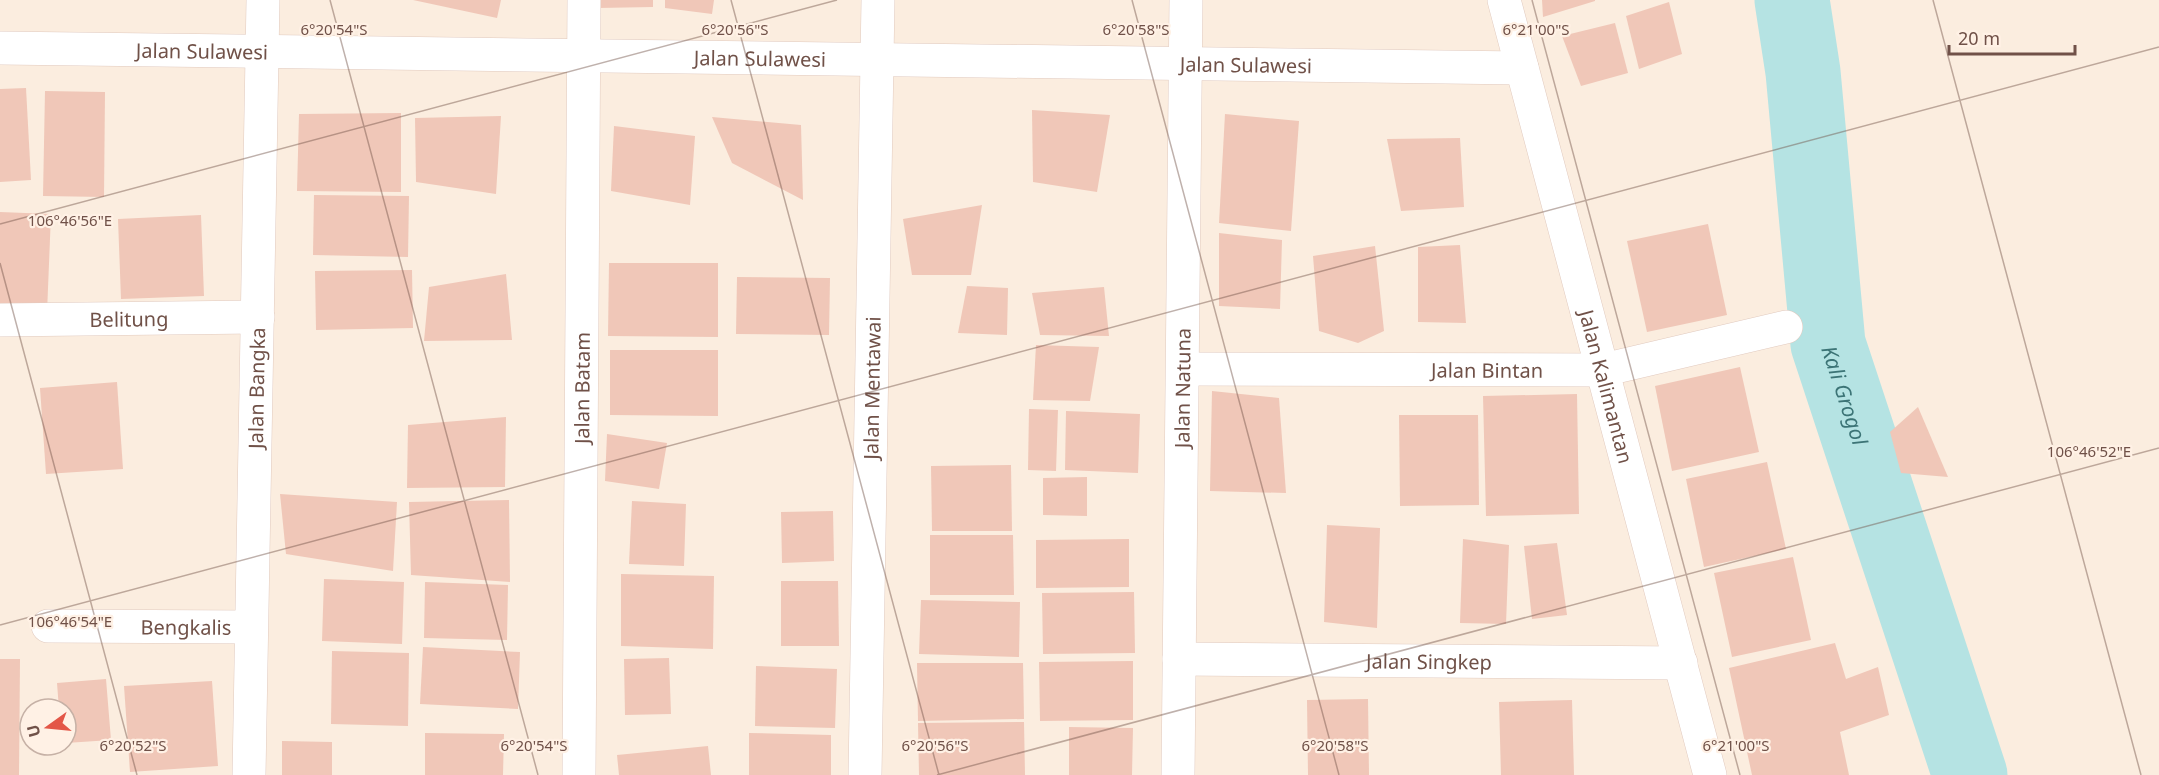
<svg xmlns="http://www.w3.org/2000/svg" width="2159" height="775" viewBox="0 0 2159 775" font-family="'Noto Sans',sans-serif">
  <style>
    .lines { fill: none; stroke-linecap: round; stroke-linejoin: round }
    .river { stroke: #b5e3e3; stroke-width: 75 }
    .building { fill: #f0c7b8 }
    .minor-casing { stroke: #e1cabf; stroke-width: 34 }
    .minor { stroke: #fff; stroke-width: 33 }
    .ticks { fill: none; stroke: #705148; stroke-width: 1.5; stroke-opacity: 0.45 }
    .labels { text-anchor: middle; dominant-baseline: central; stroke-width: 4.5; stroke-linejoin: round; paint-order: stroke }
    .street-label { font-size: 20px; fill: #705148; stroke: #fff1e5 }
    .water-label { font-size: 21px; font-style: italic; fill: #3c7476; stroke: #fff1e5 }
    .ticks-label { font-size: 15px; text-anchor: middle; fill: #705148; stroke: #fff1e5; stroke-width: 4.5; stroke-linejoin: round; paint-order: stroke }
  </style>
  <rect width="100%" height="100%" fill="#fbeddf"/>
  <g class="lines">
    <path class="river" id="s1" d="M1792,0L1803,72L1828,344L1970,775"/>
  </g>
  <g class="building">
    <path d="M413,0H501L497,18Z"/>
    <path d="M599,0H653V7L598,8Z"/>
    <path d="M665,0H714L712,14L665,8Z"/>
    <path d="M1542,0H1595V1L1543,17Z"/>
    <path d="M1669,2L1682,54L1639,69L1626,16Z"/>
    <path d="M1615,23L1628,73L1581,86L1562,36Z"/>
    <path d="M26,88L31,180L0,182V89Z"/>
    <path d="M45,91L105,92L104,197L43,196Z"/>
    <path d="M1032,110L1110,115L1097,192L1033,182Z"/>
    <path d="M401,113V192L297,191L299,114Z"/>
    <path d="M1225,114L1299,121L1291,231L1219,223Z"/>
    <path d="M501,116L496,194L416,182L415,118Z"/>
    <path d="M712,117L801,125L803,200L732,163Z"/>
    <path d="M614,126L695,136L690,205L611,191Z"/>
    <path d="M1460,138L1464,207L1401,211L1387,139Z"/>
    <path d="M314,195L409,196L408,257L313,255Z"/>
    <path d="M982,205L971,275H912L903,219Z"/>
    <path d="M0,212L51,214L47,313L0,311Z"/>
    <path d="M201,215L204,296L121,299L118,219Z"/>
    <path d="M1708,224L1727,315L1647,332L1627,241Z"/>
    <path d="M1219,233L1282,240L1280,309L1219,306Z"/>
    <path d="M1460,245L1466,323L1418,322V247Z"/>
    <path d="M1375,246L1384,331L1358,343L1319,331L1313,256Z"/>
    <path d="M609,263H718V337L608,336Z"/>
    <path d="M412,270L413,328L316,330L315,271Z"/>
    <path d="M506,274L512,340L424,341L429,287Z"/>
    <path d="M737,277L830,278L829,335L736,334Z"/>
    <path d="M967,286L1008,288L1007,335L958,333Z"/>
    <path d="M1104,287L1109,336L1040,335L1032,293Z"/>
    <path d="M1036,345L1099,347L1090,401L1033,400Z"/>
    <path d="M610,350H718V416L610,415Z"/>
    <path d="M1740,367L1759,452L1672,471L1655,386Z"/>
    <path d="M117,382L123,469L46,474L40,388Z"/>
    <path d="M1212,391L1279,398L1286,493L1210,491Z"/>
    <path d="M1577,394L1579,514L1486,516L1483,396Z"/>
    <path d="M1918,407L1948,477L1901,473L1890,432Z"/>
    <path d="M1029,409L1058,410L1056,471L1028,470Z"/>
    <path d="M1066,411L1140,414L1138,473L1065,470Z"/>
    <path d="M1399,415H1478L1479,505L1400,506Z"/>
    <path d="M506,417L505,487L407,488L408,425Z"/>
    <path d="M607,434L667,443L659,489L605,481Z"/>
    <path d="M1767,462L1786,549L1704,567L1686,479Z"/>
    <path d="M1011,465L1012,531H932L931,466Z"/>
    <path d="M1087,477V516L1043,515V478Z"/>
    <path d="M280,494L397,502L393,571L286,554Z"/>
    <path d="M509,500L510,582L411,575L409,502Z"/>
    <path d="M632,501L686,504L684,566L629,564Z"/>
    <path d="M833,511L834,561L782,563L781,512Z"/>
    <path d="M1327,525L1380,528L1377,628L1324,622Z"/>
    <path d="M930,535H1013L1014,595H930Z"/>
    <path d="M1129,539V587L1036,588V540Z"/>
    <path d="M1463,539L1509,545L1506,624L1460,623Z"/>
    <path d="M1557,543L1567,615L1532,619L1524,546Z"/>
    <path d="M1793,557L1811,640L1732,657L1714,573Z"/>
    <path d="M621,574L714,576L713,649L621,646Z"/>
    <path d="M324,579L404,582L402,644L322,641Z"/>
    <path d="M781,581H838L839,646H781Z"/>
    <path d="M425,582L508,585L507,640L424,638Z"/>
    <path d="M1134,592L1135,653L1043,654L1042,593Z"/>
    <path d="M921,600L1020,602L1019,657L919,654Z"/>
    <path d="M1835,643L1846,679L1878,667L1889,715L1840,732L1849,775H1752L1729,668Z"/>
    <path d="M423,647L520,652L518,709L420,704Z"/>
    <path d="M332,651L409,653L408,726L331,724Z"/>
    <path d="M669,658L671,714L625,715L624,659Z"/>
    <path d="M0,659H20L19,775H0Z"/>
    <path d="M1133,661V720L1040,721L1039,662Z"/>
    <path d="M917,663H1023L1024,719L918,721Z"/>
    <path d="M756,666L837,669L835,728L755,726Z"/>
    <path d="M106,679L111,740L66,743V709H59L57,683Z"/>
    <path d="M212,681L218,766L130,772L124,686Z"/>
    <path d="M1368,699L1369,775H1308L1307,700Z"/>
    <path d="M1572,700L1574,775H1501L1499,702Z"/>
    <path d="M1024,722L1025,775H919L918,723Z"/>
    <path d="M1069,727L1133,728L1132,775H1069Z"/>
    <path d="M425,733L504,734L503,775H425Z"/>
    <path d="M749,733L831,735V775H749Z"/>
    <path d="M282,741L332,742V775H282Z"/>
    <path d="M708,746L711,775H619L617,755Z"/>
  </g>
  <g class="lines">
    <defs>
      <g id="minor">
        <path id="s2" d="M1504,0L1710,775"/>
        <path id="s3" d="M0,48L1522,68"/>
        <path id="s4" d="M0,320L258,317"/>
        <path id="s5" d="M1183,369L1603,370L1786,327"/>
        <path id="s6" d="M48,626L251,627"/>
        <path id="s7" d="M1179,659L1681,663"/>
        <path id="s8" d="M249,775L263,0"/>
        <path id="s9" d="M579,775L584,0"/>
        <path id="s10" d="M865,775L878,0"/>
        <path id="s11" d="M1178,775L1186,0"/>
      </g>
    </defs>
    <use href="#minor" class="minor-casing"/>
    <use href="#minor" class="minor"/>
  </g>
  <path class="ticks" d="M330,0L538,775M731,0L939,775M1132,0L1339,775M1532,0L1740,775M1933,0L2141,775M0,224L837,0M0,263L137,775M0,625L2159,47M937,775L2159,448"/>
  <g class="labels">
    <g class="street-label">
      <text stroke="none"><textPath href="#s3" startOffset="202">Jalan Sulawesi</textPath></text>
      <text stroke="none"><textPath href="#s3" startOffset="760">Jalan Sulawesi</textPath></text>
      <text stroke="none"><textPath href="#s3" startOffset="1246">Jalan Sulawesi</textPath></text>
      <text stroke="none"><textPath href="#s4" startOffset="129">Belitung</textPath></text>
      <text stroke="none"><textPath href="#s5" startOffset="304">Jalan Bintan</textPath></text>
      <text stroke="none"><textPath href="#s9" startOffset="387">Jalan Batam</textPath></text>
      <text stroke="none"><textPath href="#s10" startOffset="387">Jalan Mentawai</textPath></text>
      <text stroke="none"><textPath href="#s8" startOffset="387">Jalan Bangka</textPath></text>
      <text stroke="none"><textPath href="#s11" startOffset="387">Jalan Natuna</textPath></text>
      <text stroke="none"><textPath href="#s2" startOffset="400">Jalan Kalimantan</textPath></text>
      <text stroke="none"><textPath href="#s6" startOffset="138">Bengkalis</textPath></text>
      <text stroke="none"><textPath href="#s7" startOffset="250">Jalan Singkep</textPath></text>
    </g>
    <g class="water-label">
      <text stroke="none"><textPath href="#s1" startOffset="400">Kali Grogol</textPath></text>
    </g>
  </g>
  <g class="ticks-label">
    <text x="334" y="35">6°20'54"S</text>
    <text x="735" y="35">6°20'56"S</text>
    <text x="1136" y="35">6°20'58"S</text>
    <text x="1536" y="35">6°21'00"S</text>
    <text x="70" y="226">106°46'56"E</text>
    <text x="2089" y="457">106°46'52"E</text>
    <text x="70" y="627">106°46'54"E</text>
    <text x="133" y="751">6°20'52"S</text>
    <text x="534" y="751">6°20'54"S</text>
    <text x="935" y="751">6°20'56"S</text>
    <text x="1335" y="751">6°20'58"S</text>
    <text x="1736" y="751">6°21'00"S</text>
  </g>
  <g transform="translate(48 727) rotate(255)"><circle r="28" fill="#fff1e5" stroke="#c6b1a6" stroke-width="1.5"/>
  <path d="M0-4.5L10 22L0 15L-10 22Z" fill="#e35647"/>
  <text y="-9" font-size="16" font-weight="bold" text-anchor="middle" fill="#705148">U</text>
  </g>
  <path d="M1949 45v9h126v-9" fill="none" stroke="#705148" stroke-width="3"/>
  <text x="1958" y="45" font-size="18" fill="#705148" stroke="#fff1e5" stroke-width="4.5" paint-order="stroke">20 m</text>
</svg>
